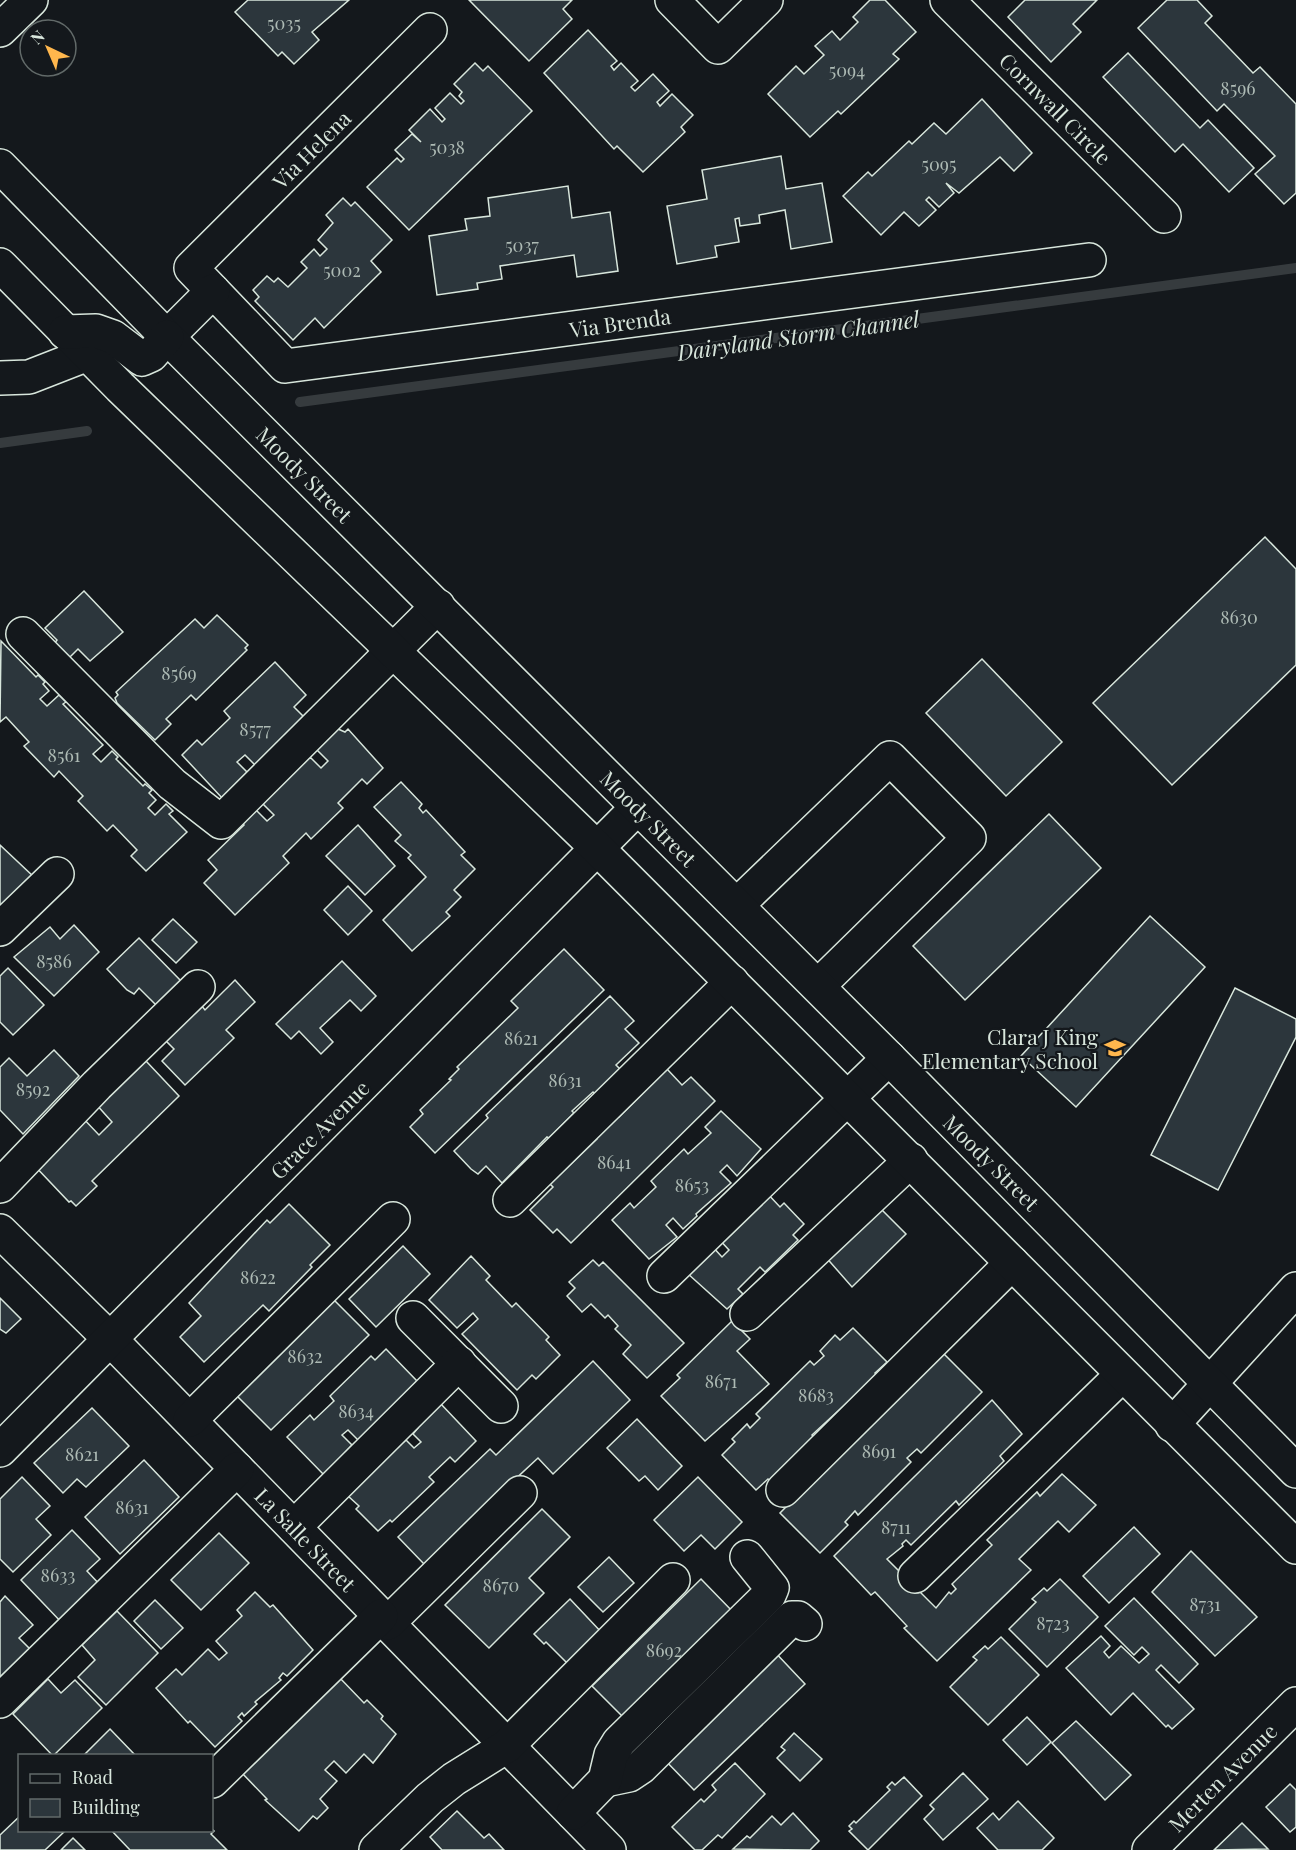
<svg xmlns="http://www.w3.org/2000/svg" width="1296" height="1850" viewBox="0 0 1296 1850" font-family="'Playfair Display',serif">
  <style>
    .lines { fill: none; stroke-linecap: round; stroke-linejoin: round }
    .stream { stroke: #363b3e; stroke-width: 10 }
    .building { fill: #2c363c; stroke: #d8e6dc; stroke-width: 1.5 }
    .minor-casing { stroke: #d8e6dc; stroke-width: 36 }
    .major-casing { stroke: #d8e6dc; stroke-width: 36 }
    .minor { stroke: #14181c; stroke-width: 33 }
    .major { stroke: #14181c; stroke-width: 33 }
    .labels { text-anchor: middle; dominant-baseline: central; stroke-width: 4.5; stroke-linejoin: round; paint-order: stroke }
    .number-label { font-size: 18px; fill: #adbab4 }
    .street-label { font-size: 21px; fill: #d8e6dc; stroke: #14181c }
    .poi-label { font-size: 21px; fill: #d8e6dc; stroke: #14181c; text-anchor: end }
    .water-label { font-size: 22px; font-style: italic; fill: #d8e6dc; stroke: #14181c }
  </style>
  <rect width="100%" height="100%" fill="#14181c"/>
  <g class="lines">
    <g class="stream">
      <path d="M300,402L1296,268"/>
      <path d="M0,443L87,431"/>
    </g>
  </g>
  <g class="building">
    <path d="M248,0H349L312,32L319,40L294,64L282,52L278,56L235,12Z"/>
    <path d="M469,0H572L563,9L572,19L529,61Z"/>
    <path d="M870,0H885L916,32L893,54L899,59L841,114L838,111L810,137L768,94L796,66L804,74L824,55L815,46L832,31L840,40L858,22L853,17Z"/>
    <path d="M1025,0H1097L1073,24L1081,32L1051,62L1008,17Z"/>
    <path d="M1167,0H1197L1212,16L1205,23L1253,73L1260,67L1296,104V193L1284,204L1255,174L1275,156L1224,104L1217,111L1138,28Z"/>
    <path d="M588,30L617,61L611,66L614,70L621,63L638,81L631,87L635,91L653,74L669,91L657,102L660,106L672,94L693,115L681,127L685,132L643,172L617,146L614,149L544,73Z"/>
    <path d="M1128,53L1200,128L1208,120L1254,168L1229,192L1183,144L1175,152L1103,77Z"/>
    <path d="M475,63L483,71L488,66L532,111L409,230L367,187L397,158L401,162L404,159L395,150L412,134L421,142L409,130L430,109L442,122L445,119L435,108L450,93L461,104L464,101L459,96L462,92L454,84Z"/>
    <path d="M982,99L1032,153L1014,171L1000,157L959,193L946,183L954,193L939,207L929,197L926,200L936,210L919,226L904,212L881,235L843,196L868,172L872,176L909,141L912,144L934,123L946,134Z"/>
    <path d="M781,156L786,189L822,183L832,242L791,249L785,210L759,215L760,223L740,226L739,218L735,219L739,242L715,246L717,257L677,264L667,206L707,199L702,170Z"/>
    <path d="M568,186L572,218L610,212L618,271L577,277L574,255L500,266L502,279L477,283L478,289L437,295L429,236L467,230L465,219L490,216L488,198Z"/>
    <path d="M343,198L351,206L355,202L392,240L371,261L381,272L324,328L315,318L293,340L255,301L259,297L253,290L267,276L274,282L278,278L288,287L307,268L301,262L314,249L320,256L327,249L318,240L333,223L326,215Z"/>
    <path d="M1265,537L1296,569V665L1172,785L1093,703Z"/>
    <path d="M84,591L123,632L90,661L78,649L68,659L54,644L57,640L45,628Z"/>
    <path d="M217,615L248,645L245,648L247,650L196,700L191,695L166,719L171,724L155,740L117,703L115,698L118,695L116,692L195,619L204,628Z"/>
    <path d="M1,641L36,677L38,675L45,682L43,684L49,691L40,699L47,706L59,695L66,702L63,704L103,745L93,754L101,762L112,751L118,757L116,759L143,786L145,784L152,790L149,793L156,800L148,808L155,815L166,804L173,811L169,814L187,832L146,871L131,856L137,850L113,825L107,831L78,801L83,796L59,771L54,777L24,746L29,742L6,717L0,722Z"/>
    <path d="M982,659L1062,742L1006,796L926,713Z"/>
    <path d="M275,662L306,695L294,707L304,717L257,767L245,755L237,762L249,774L223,799L182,755L197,740L202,745L230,718L224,711Z"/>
    <path d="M338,729L345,732L348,729L383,768L367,784L362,779L338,803L343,808L311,839L306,833L283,856L289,863L235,915L204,883L217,870L208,860L244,825L242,823L256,810L267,821L274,815L262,803L310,757L321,768L328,761L317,750Z"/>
    <path d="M401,782L422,804L419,808L423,813L426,810L465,852L461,855L475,869L454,890L461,897L446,912L450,916L412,951L383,920L426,877L408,858L411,855L395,841L401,835L374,807Z"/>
    <path d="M1049,814L1101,868L965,1000L913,946Z"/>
    <path d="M358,825L395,866L365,895L326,856Z"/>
    <path d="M0,845L35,878L0,909Z"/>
    <path d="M348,886L372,911L348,935L324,910Z"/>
    <path d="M1150,916L1205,967L1076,1107L1021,1056Z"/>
    <path d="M173,919L197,942L176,963L152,940Z"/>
    <path d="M74,925L99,952L54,996L14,957L50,927L60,939Z"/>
    <path d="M139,938L181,981L156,1005L139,988L134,994L127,990L107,969Z"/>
    <path d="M564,949L604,990L435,1153L410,1127L423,1114L420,1110L451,1080L449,1079L459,1069L457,1067L518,1008L511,1001Z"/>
    <path d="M342,961L376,996L361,1011L350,1000L320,1028L333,1042L321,1054L299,1031L291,1039L276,1024Z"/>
    <path d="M8,968L44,1005L13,1035L0,1022V976Z"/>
    <path d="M235,980L255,1002L226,1030L234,1038L185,1085L162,1061L174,1049L165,1040L201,1005L205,1010Z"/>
    <path d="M1235,988L1296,1019V1037L1218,1190L1151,1155Z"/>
    <path d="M610,996L634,1021L625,1029L639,1043L616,1065L620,1069L595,1094L593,1092L572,1111L574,1113L549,1138L547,1137L502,1183L486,1166L478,1174L471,1169L454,1151L488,1118L486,1115Z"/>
    <path d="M54,1050L79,1076L23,1134L0,1110V1067L9,1058L27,1076Z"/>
    <path d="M146,1061L179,1096L92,1181L97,1186L76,1206L71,1201L69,1202L32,1163L81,1116L99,1135L112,1122L95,1103L108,1091L111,1094Z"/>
    <path d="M667,1069L682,1085L691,1077L715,1101L571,1243L557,1229L553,1233L530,1210L553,1187L550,1184L597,1139L595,1136L617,1115L619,1117Z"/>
    <path d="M721,1111L761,1149L737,1176L727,1165L720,1172L731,1183L696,1214L697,1216L683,1229L673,1218L666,1225L677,1237L649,1259L612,1220L630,1203L634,1208L656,1187L651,1181L684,1149L688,1154L711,1133L705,1127Z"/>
    <path d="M765,1191L780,1207L784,1203L804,1224L793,1235L798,1240L765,1272L760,1267L738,1289L743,1294L727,1309L687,1273L711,1245L722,1257L729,1250L717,1237Z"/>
    <path d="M289,1204L330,1245L310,1265L312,1267L269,1311L263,1305L204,1362L180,1337L201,1316L189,1303L267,1220L270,1223Z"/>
    <path d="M877,1205L906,1234L852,1287L824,1255Z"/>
    <path d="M403,1246L430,1274L376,1327L349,1299Z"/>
    <path d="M471,1256L490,1276L486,1280L512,1307L516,1303L549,1337L546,1340L560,1355L536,1379L532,1375L517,1390L462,1334L478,1319L473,1313L457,1328L429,1300Z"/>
    <path d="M593,1260L599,1266L603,1262L684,1343L647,1378L623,1354L631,1345L615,1329L618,1326L608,1315L605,1318L591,1304L582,1312L567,1296L575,1288L569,1282Z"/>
    <path d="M327,1293L369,1335L271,1430L230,1389Z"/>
    <path d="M0,1298L21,1319L6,1333L0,1329Z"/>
    <path d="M732,1321L750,1339L737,1351L769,1384L705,1441L661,1396L680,1378L677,1375Z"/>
    <path d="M853,1328L887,1362L875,1373L877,1375L812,1435L814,1437L770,1481L768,1479L756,1490L722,1455L735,1442L732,1439L747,1424L750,1428L760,1418L756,1414L810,1361L814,1365L824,1356L820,1351L835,1335L840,1340Z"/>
    <path d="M386,1349L417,1381L406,1392L409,1394L366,1435L364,1434L358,1440L348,1430L342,1435L352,1445L324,1475L287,1437L310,1415L314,1420L334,1401L330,1396L371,1356L375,1360Z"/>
    <path d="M941,1351L982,1392L921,1453L917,1449L907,1458L911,1462L858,1515L855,1511L845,1522L848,1525L820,1553L780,1513Z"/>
    <path d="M593,1361L630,1400L553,1474L538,1458L424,1564L398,1537L490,1449L496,1455Z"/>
    <path d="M992,1400L1022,1434L1000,1456L1004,1461L959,1505L956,1501L911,1545L906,1540L902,1544L903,1546L887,1559L936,1608L949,1592L951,1594L956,1589L952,1584L992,1545L987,1540L1037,1492L1040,1496L1062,1474L1096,1505L1069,1532L1058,1521L1019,1559L1031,1570L937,1661L904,1628L907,1626L875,1592L871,1595L834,1556Z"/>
    <path d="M440,1403L476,1441L455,1462L450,1457L429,1477L434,1482L392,1522L390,1520L378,1531L356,1509L359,1506L348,1496L398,1442L400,1445L406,1440L414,1448L421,1442L413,1434L418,1428L416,1425Z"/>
    <path d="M92,1408L129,1446L86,1487L77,1479L63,1493L34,1463Z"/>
    <path d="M637,1419L682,1466L658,1490L645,1476L639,1481L607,1448Z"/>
    <path d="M144,1460L179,1497L120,1554L85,1517Z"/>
    <path d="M22,1477L50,1506L36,1519L51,1535L13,1572L0,1559V1499Z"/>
    <path d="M698,1477L742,1522L715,1549L701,1535L684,1551L654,1520Z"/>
    <path d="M542,1509L570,1537L529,1578L544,1593L489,1648L445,1605Z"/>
    <path d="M1134,1527L1160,1554L1109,1603L1083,1576Z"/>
    <path d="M72,1530L100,1559L87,1571L102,1587L63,1624L21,1580Z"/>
    <path d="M219,1533L249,1563L201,1610L171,1580Z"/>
    <path d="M1191,1551L1257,1617L1215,1656L1152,1592Z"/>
    <path d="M609,1557L634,1583L603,1612L578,1587Z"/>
    <path d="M701,1579L735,1614L626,1720L592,1686Z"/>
    <path d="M1060,1579L1098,1617L1047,1667L1009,1629L1036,1602L1032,1599L1044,1588L1047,1591Z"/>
    <path d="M255,1592L270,1607L273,1605L313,1650L287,1676L283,1673L279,1678L281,1680L255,1702L257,1704L244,1716L242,1713L238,1717L242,1721L215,1747L190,1721L188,1723L156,1688L176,1669L182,1675L208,1649L219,1660L227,1653L216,1641L242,1616L237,1610Z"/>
    <path d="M5,1596L33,1625L19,1638L34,1653L0,1686V1602Z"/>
    <path d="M1134,1598L1198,1664L1179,1683L1161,1665L1156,1670L1194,1709L1172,1729L1168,1725L1166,1727L1133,1693L1111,1715L1066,1668L1101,1636L1110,1646L1104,1652L1109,1658L1121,1646L1139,1663L1149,1654L1142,1647L1134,1655L1105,1626Z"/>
    <path d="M570,1599L603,1634L570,1666L546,1642L544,1644L534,1634Z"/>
    <path d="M155,1600L183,1628L161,1649L134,1621Z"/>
    <path d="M117,1611L158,1653L106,1705L78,1677L95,1660L82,1645Z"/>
    <path d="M1001,1637L1039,1675L988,1725L950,1687L977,1660L973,1657L985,1646L988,1649Z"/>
    <path d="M771,1648L805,1684L694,1790L660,1755Z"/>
    <path d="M338,1676L364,1703L367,1700L383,1716L381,1719L396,1734L373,1763L364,1754L346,1773L334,1761L325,1770L337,1781L320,1799L328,1808L317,1819L313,1816L299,1831L265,1800L267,1799L241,1772Z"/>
    <path d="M48,1679L61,1693L75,1680L102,1708L53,1756L13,1714Z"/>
    <path d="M1027,1717L1051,1742L1027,1765L1003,1740Z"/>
    <path d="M1076,1721L1131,1775L1105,1800L1052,1743Z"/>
    <path d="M110,1729L136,1756H83Z"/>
    <path d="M794,1733L822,1759L800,1781L777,1758L785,1750L781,1747Z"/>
    <path d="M735,1763L765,1794L722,1838L718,1835L702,1850H695L672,1827L701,1799L704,1802L716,1790L712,1785Z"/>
    <path d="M963,1773L988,1799L943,1840L924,1819L934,1809L930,1805Z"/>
    <path d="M904,1777L922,1796L868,1850L849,1831L852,1829L849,1826L854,1821L856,1823L890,1790L887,1787L892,1782L895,1785Z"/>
    <path d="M1290,1784L1296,1790V1827L1290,1832L1266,1807Z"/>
    <path d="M1018,1801L1054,1838L1042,1850H998L977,1828L993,1813L999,1820Z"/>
    <path d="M457,1811L484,1838L489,1834L504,1850H442L430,1837Z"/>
    <path d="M793,1813L819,1841L810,1850L733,1849L747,1836L750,1838L772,1816L781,1825Z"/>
    <path d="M20,1816V1830L64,1832L45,1850H0V1835Z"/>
    <path d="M1242,1823L1268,1849L1214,1850Z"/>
    <path d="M212,1829L214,1831L211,1834L227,1850H130L111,1830Z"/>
    <path d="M73,1838L85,1850H61Z"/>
  </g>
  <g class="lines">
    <defs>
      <g id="minor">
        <path d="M672,0L718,47L766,0"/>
        <path d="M947,0L1164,216"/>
        <path d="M430,30L191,268L285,366L1089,260"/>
        <path d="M167,337L213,291"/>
        <path d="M0,378L29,377L88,354"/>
        <path d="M23,634L172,784L221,822L438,606"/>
        <path d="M737,905L890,758L969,838L818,986"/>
        <path d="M0,929L57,874"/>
        <path d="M0,1186L97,1085L198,987"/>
        <path d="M510,1200L732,982"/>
        <path d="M0,1231L111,1340L609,1850"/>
        <path d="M664,1276L889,1058"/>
        <path d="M747,1314L911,1160"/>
        <path d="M413,1318L501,1406"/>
        <path d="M190,1420L393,1219"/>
        <path d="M1172,1425L1296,1289"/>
        <path d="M0,1450L637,808"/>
        <path d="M783,1490L1012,1263"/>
        <path d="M294,1527L459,1363"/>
        <path d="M915,1576L1122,1375"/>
        <path d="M388,1623L520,1493"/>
        <path d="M0,1701L237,1469"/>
        <path d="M605,1780L629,1775L641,1767L792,1618H798L805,1624"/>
        <path d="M212,1781L381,1616"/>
        <path d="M573,1813L605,1780L611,1755L619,1742L769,1595L772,1588L747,1557"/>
        <path d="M376,1850L430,1798L454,1779L507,1746L673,1580"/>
        <path d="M1149,1850L1296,1704"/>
      </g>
      <g id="major">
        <path d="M0,30L31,0"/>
        <path d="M0,166L167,337L889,1058L1296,1471"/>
        <path d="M0,265L120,387L597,848L1296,1547"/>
        <path d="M65,332L96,331L113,337L142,359L151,355L167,337"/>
      </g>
    </defs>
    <use href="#minor" class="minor-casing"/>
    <use href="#major" class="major-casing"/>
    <use href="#minor" class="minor"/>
    <use href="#major" class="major"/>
  </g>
  <defs>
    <symbol id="school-bare" viewBox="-9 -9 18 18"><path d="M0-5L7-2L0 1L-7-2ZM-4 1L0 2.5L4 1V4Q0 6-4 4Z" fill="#ffb74d" stroke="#14181c" stroke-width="2.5" paint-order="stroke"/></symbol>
  </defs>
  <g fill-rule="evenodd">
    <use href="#school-bare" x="1100" y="1033" width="30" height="30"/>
  </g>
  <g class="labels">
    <g class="number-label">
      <text x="284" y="23">5035</text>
      <text x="847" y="70">5094</text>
      <text x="1238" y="88">8596</text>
      <text x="447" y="147">5038</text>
      <text x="939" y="164">5095</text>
      <text x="522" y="245">5037</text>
      <text x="342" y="270">5002</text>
      <text x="1239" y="617">8630</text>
      <text x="179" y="673">8569</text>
      <text x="255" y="729">8577</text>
      <text x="64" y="755">8561</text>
      <text x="54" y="961">8586</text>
      <text x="521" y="1038">8621</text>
      <text x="565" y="1080">8631</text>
      <text x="33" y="1089">8592</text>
      <text x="614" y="1162">8641</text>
      <text x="692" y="1185">8653</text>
      <text x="258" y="1277">8622</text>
      <text x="305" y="1356">8632</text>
      <text x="721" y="1381">8671</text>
      <text x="816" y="1395">8683</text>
      <text x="356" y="1411">8634</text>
      <text x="879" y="1451">8691</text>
      <text x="82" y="1454">8621</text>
      <text x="132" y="1507">8631</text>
      <text x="896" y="1527">8711</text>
      <text x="58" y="1575">8633</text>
      <text x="501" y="1585">8670</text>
      <text x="1205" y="1604">8731</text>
      <text x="1053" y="1623">8723</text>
      <text x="664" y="1650">8692</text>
    </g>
    <g class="street-label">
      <text transform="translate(1056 108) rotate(45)">Cornwall Circle</text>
      <text transform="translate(311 149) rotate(-45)">Via Helena</text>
      <text transform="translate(620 322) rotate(-8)">Via Brenda</text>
      <text transform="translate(305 474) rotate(45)">Moody Street</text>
      <text transform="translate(649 818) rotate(45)">Moody Street</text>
      <text transform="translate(319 1129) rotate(-45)">Grace Avenue</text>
      <text transform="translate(992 1162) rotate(45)">Moody Street</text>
      <text transform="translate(306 1539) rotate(46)">La Salle Street</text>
      <text transform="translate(1222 1777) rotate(-45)">Merten Avenue</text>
    </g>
    <g class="poi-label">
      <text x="1098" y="1036">Clara J King<tspan x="1098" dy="24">Elementary School</tspan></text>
    </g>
    <g class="water-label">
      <text transform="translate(798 335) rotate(-8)">Dairyland Storm Channel</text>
    </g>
  </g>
  <rect x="18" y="1754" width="195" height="78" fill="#14181c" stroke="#626a69" stroke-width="1.5"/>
  <rect x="30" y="1774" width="30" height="9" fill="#14181c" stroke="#626a69" stroke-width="1.5"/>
  <text x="72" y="1784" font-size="18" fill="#d8e6dc">Road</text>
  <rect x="30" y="1799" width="30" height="18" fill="#2c363c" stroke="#626a69" stroke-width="1.5"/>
  <text x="72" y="1814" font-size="18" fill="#d8e6dc">Building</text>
  <g transform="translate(48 48) rotate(316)"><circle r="28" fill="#14181c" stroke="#626a69" stroke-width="1.5"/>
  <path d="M0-4.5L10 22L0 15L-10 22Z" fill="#ffb74d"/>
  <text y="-9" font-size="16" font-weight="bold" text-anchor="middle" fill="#d8e6dc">N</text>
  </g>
</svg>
